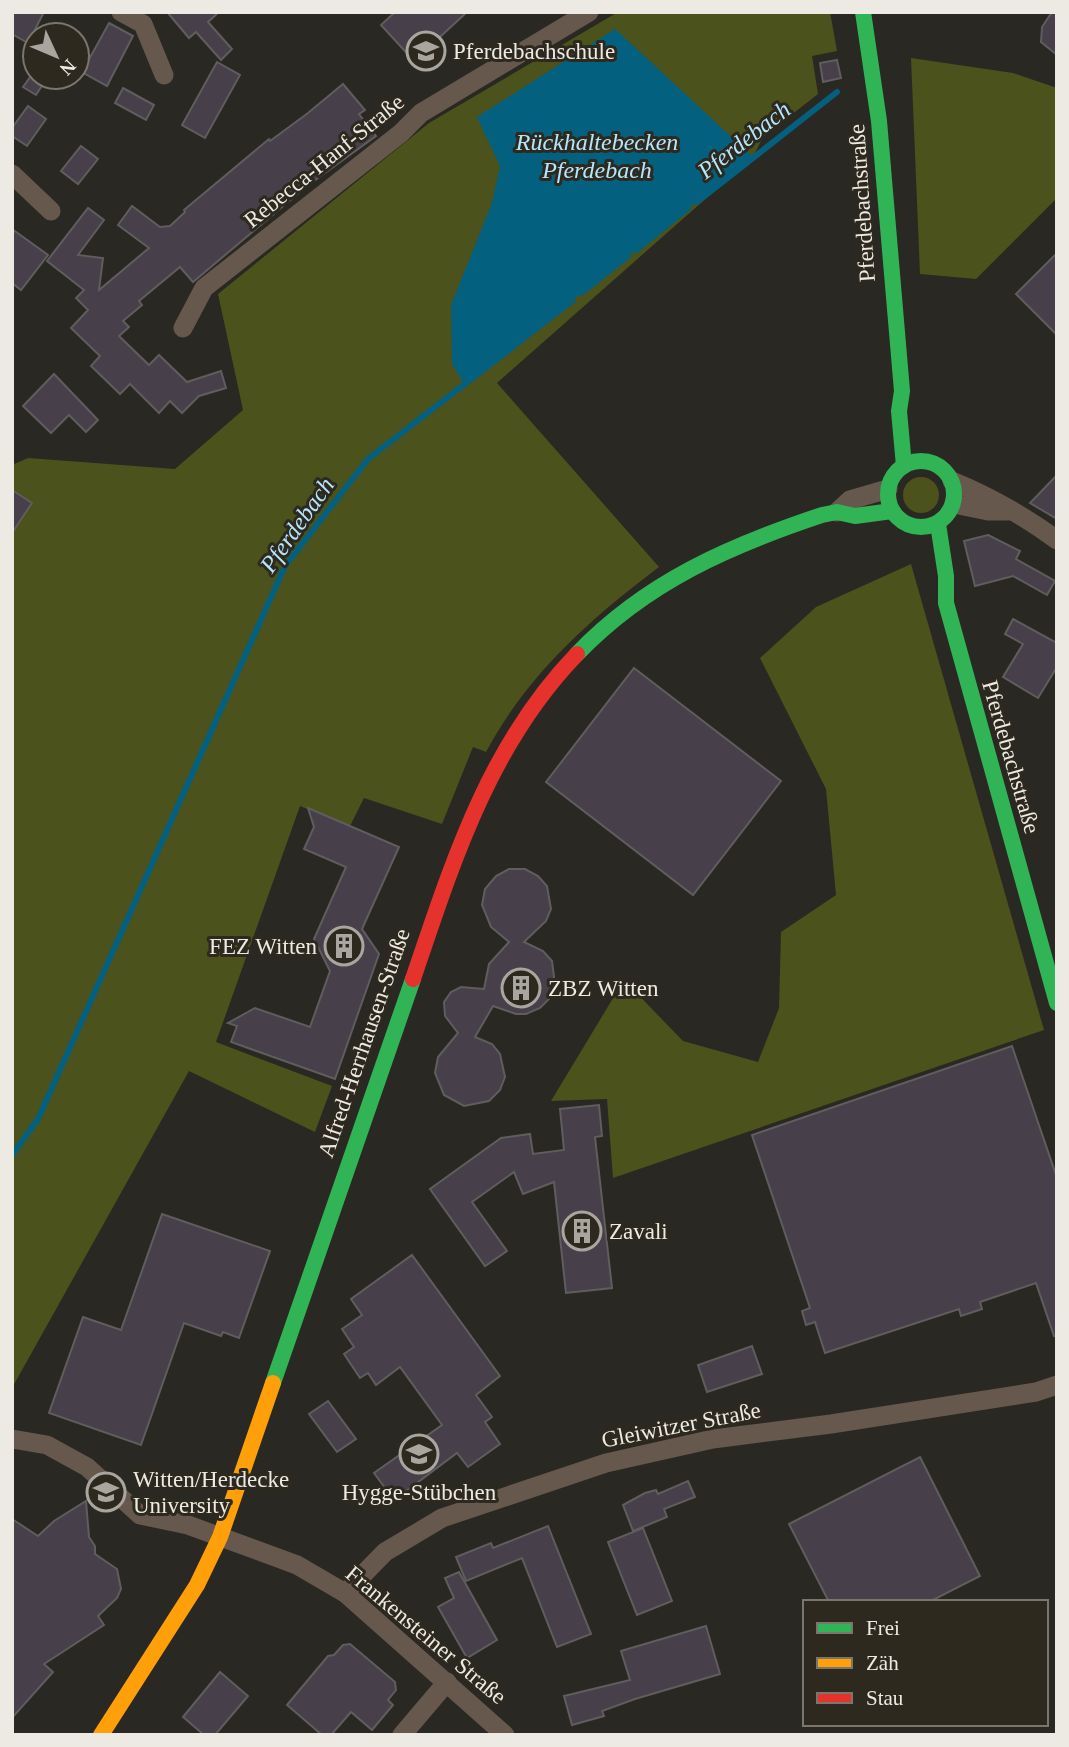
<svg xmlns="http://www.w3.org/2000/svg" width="1069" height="1747" viewBox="0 0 1069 1747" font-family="Georgia,serif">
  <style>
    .green { fill: #4b521c }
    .water { fill: #04607f }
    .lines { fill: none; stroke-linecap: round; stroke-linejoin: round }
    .stream { stroke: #04607f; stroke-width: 6 }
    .building { fill: #473f49; stroke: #5f5d5d; stroke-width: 2 }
    .street { stroke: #66584c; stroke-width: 19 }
    .fast { stroke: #30b455; stroke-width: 16 }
    .slow { stroke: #ff9f0a; stroke-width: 16 }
    .jam { stroke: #e5322d; stroke-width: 16 }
    .labels { text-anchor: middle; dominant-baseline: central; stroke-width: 6; stroke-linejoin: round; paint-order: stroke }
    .poi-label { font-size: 23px; fill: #eceae3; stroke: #2d291f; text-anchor: start }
    .street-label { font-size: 23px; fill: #eceae3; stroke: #2d291f }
    .water-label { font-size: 24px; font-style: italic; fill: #b5e6fe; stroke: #2d291f }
  </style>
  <rect width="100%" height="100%" fill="#2a2822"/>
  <g class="green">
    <path d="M618,12H830L837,51L812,56L818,94L763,137L753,157L497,383L659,567C590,619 527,675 486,752L473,747L442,824L364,798L350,826L300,806L216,1042L332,1086L315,1132L189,1071L12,1388V465L28,458L175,469L243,410L218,294L429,123Z"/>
    <path d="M911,58L1013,73L1057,88V198L976,279L920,274Z"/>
    <circle cx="921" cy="495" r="18"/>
    <path d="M911,564L1044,1030L613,1178L607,1099L551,1101L624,980L683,1041L758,1062L779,1008L781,932L836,895L826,789L760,658L816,607Z"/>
  </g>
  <path class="water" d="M615,29L753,157L465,385L452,364L451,305L492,203L500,166L477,117Z"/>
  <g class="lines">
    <g class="stream">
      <path d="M697,202L837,92"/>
      <path d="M636,250L688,208"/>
      <path d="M581,293L628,256"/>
      <path d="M12,1155L38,1119L285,566L368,459L573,300"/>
    </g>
  </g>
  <g class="building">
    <path d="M12,12H44L28,43L12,34Z"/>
    <path d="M167,12H219L208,22L232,49L221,60L196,32L189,38Z"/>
    <path d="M395,12H467L414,61L381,25Z"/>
    <path d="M1052,12H1057V55L1041,42L1042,27Z"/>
    <path d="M109,23L133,36L107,86L82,72Z"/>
    <path d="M837,60L841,78L823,82L820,63Z"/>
    <path d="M217,62L240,75L205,138L182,125Z"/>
    <path d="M33,73L45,81L36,95L23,87Z"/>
    <path d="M343,84L365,110L359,114L376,136L307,186L193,282L180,267L139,301L142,305L123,321L129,327L119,336L149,365L159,355L187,382L221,371L226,388L199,396L182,413L170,401L159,413L130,384L120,394L91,366L100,356L71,328L88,310L76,298L84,290L47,261L88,208L104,220L78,255L103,258L99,290L149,248L118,225L132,206L160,227L170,226L185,212L184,210L269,139L270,141L308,113Z"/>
    <path d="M123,88L154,105L146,120L115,103Z"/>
    <path d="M28,106L46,119L27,146L12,136V128Z"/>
    <path d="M81,146L98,159L78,184L61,171Z"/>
    <path d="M12,229L48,255L21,290L12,283Z"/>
    <path d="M1057,253V335L1016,294Z"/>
    <path d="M54,374L98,420L86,432L69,415L51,433L23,406Z"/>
    <path d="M1057,475V519L1030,503Z"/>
    <path d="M12,490L32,503L12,533Z"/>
    <path d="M988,535L1020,551L1016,559L1055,581L1047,595L1013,576L975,586L964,541Z"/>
    <path d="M1013,619L1057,643V667L1038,698L1003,677L1023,644L1005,634Z"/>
    <path d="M634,668L781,781L693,895L546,782Z"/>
    <path d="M308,808L399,847L362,929L379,954L335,1079L231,1042L237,1026L228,1023L255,1008L310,1027L330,971L314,939L346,867L304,849L314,827Z"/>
    <path d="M509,869H525L538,876L547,886L551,909L546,921L524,942L543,951L552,961L555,985L551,997L540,1008L526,1014H516L493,1006L475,1037L492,1044L500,1054L505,1077L500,1090L489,1101L464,1106L444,1095L435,1073L438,1057L458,1033L445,1016L444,1002L451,992L461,987L484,989L489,964L509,942L491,927L482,905L485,889L496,876Z"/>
    <path d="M1012,1046L1057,1178V1336H1054L1036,1283L980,1302L982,1309L961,1316L959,1309L825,1353L815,1322L806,1325L802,1311L810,1308L752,1135Z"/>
    <path d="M599,1105L602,1136L595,1137L612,1288L566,1293L554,1182L523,1194L514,1172L472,1202L507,1251L485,1266L430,1189L501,1138L530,1134L533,1154L564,1150L560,1109Z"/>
    <path d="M162,1214L270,1251L239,1338L223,1332L221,1336L184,1323L141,1445L49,1413L83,1317L121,1330Z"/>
    <path d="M412,1255L500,1376L476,1395L492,1417L485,1422L500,1444L468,1467L457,1453L394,1500L374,1473L442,1425L400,1367L376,1385L368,1373L360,1378L344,1354L354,1347L342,1329L362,1315L351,1299Z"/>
    <path d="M752,1346L762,1374L707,1392L698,1365Z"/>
    <path d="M328,1401L356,1439L337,1452L309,1414Z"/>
    <path d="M920,1457L980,1576L929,1602H829L789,1524Z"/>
    <path d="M688,1481L695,1497L664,1509L667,1517L633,1531L623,1505L645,1493L656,1490L658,1494Z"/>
    <path d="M86,1501L89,1537L95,1546V1554L117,1569L121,1589L117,1598L98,1616L104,1625L44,1664L53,1672L12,1718V1519L38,1536L54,1521Z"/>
    <path d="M548,1526L591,1634L557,1647L522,1558L466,1581L456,1557L491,1543L493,1548Z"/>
    <path d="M643,1528L672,1601L637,1615L608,1542Z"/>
    <path d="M459,1572L497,1640L467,1658L438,1607L454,1598L445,1578Z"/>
    <path d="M706,1626L720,1674L635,1699L602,1711L604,1716L572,1725L564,1696L630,1680L621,1651Z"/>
    <path d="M350,1644L395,1682L396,1690L388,1700L393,1705L372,1730L351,1712L331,1735H322L287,1705L328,1656L334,1655L343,1645Z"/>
    <path d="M220,1672L248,1696L215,1735H204L183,1717Z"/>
  </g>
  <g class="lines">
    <g class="street">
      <path d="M121,12L143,24L164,75"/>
      <path d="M12,174L51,211"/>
      <path d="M183,328L204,288L401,133L421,113L589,12"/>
      <path d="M952,481C989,496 1024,516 1057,540"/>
      <path d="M954,504L988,511H1008"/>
      <path d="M837,512L850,500L888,489"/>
      <path d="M12,1439L47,1445L87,1467L140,1515L188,1525L297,1565L345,1593L505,1735"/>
      <path d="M345,1593L385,1552L442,1518L606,1463L713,1439L831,1424L1036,1392L1057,1385"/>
      <path d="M402,1735L447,1682"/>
    </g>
    <g class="fast">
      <path d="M863,12L879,121L902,391L899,411L904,466"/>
      <circle cx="921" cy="494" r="33"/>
      <path d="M938,524L946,576V603L1057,1003"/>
      <path d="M577,654C646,582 729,546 822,515L837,512L855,516L892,511"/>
      <path d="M273,1383L413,979"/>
    </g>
    <path class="slow" d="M101,1735L197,1585L220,1537L273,1383"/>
    <path class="jam" d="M413,979C453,861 489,745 577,654"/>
  </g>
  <defs>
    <symbol id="school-ring" viewBox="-11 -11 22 22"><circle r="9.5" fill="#2d291f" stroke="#a8a69f" stroke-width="1.5"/><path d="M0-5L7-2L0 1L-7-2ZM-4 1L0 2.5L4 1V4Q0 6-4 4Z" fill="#a8a69f"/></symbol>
    <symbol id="building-ring" viewBox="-11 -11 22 22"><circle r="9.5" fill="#2d291f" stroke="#a8a69f" stroke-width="1.5"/><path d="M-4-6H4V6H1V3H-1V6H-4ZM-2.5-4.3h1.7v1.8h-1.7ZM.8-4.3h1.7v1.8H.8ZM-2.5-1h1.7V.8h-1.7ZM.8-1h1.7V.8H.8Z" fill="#a8a69f"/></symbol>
    <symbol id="university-ring" viewBox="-11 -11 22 22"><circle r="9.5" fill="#2d291f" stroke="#a8a69f" stroke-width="1.5"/><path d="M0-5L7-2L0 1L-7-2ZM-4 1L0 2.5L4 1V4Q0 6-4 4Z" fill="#a8a69f"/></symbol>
  </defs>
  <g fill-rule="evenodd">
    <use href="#school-ring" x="404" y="29" width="44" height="44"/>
    <use href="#building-ring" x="322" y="924" width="44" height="44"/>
    <use href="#building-ring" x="499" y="966" width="44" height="44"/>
    <use href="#building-ring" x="560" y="1209" width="44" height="44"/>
    <use href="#school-ring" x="397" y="1432" width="44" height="44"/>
    <use href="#university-ring" x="84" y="1470" width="44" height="44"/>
  </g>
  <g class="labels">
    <g class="poi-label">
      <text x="453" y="51">Pferdebachschule</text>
      <text x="317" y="946" text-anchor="end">FEZ Witten</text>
      <text x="548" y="988">ZBZ Witten</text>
      <text x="609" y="1231">Zavali</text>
      <text x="133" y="1479">Witten/Herdecke<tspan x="133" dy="26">University</tspan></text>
      <text x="419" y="1492" text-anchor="middle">Hygge-Stübchen</text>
    </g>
    <g class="street-label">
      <text transform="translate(324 161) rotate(-39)">Rebecca-Hanf-Straße</text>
      <text transform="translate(862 203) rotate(-94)">Pferdebachstraße</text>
      <text transform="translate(1011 757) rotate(74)">Pferdebachstraße</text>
      <text transform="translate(364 1043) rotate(-71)">Alfred-Herrhausen-Straße</text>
      <text transform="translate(681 1425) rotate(-11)">Gleiwitzer Straße</text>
      <text transform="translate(426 1635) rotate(40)">Frankensteiner Straße</text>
    </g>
    <g class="water-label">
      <text transform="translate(744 140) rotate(-38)">Pferdebach</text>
      <text x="597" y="142">Rückhaltebecken<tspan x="597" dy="28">Pferdebach</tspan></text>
      <text transform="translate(297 525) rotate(-55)">Pferdebach</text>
    </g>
  </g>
  <rect width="1069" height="1747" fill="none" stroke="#eceae3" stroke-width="28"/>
  <rect x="803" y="1600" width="245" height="126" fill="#2d291f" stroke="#79766d" stroke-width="2"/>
  <rect x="817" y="1623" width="35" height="10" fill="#30b455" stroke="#79766d" stroke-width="2"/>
  <text x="866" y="1635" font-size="21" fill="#eceae3">Frei</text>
  <rect x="817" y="1658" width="35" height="10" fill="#ff9f0a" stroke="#79766d" stroke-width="2"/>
  <text x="866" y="1670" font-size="21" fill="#eceae3">Zäh</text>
  <rect x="817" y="1693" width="35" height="10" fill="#e5322d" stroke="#79766d" stroke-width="2"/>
  <text x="866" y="1705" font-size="21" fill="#eceae3">Stau</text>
  <g transform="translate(56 56) rotate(134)"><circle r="33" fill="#2d291f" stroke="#79766d" stroke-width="2"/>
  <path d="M0-5L12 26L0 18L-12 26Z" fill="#a8a69f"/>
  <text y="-10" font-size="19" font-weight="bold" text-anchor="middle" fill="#eceae3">N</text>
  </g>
</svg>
